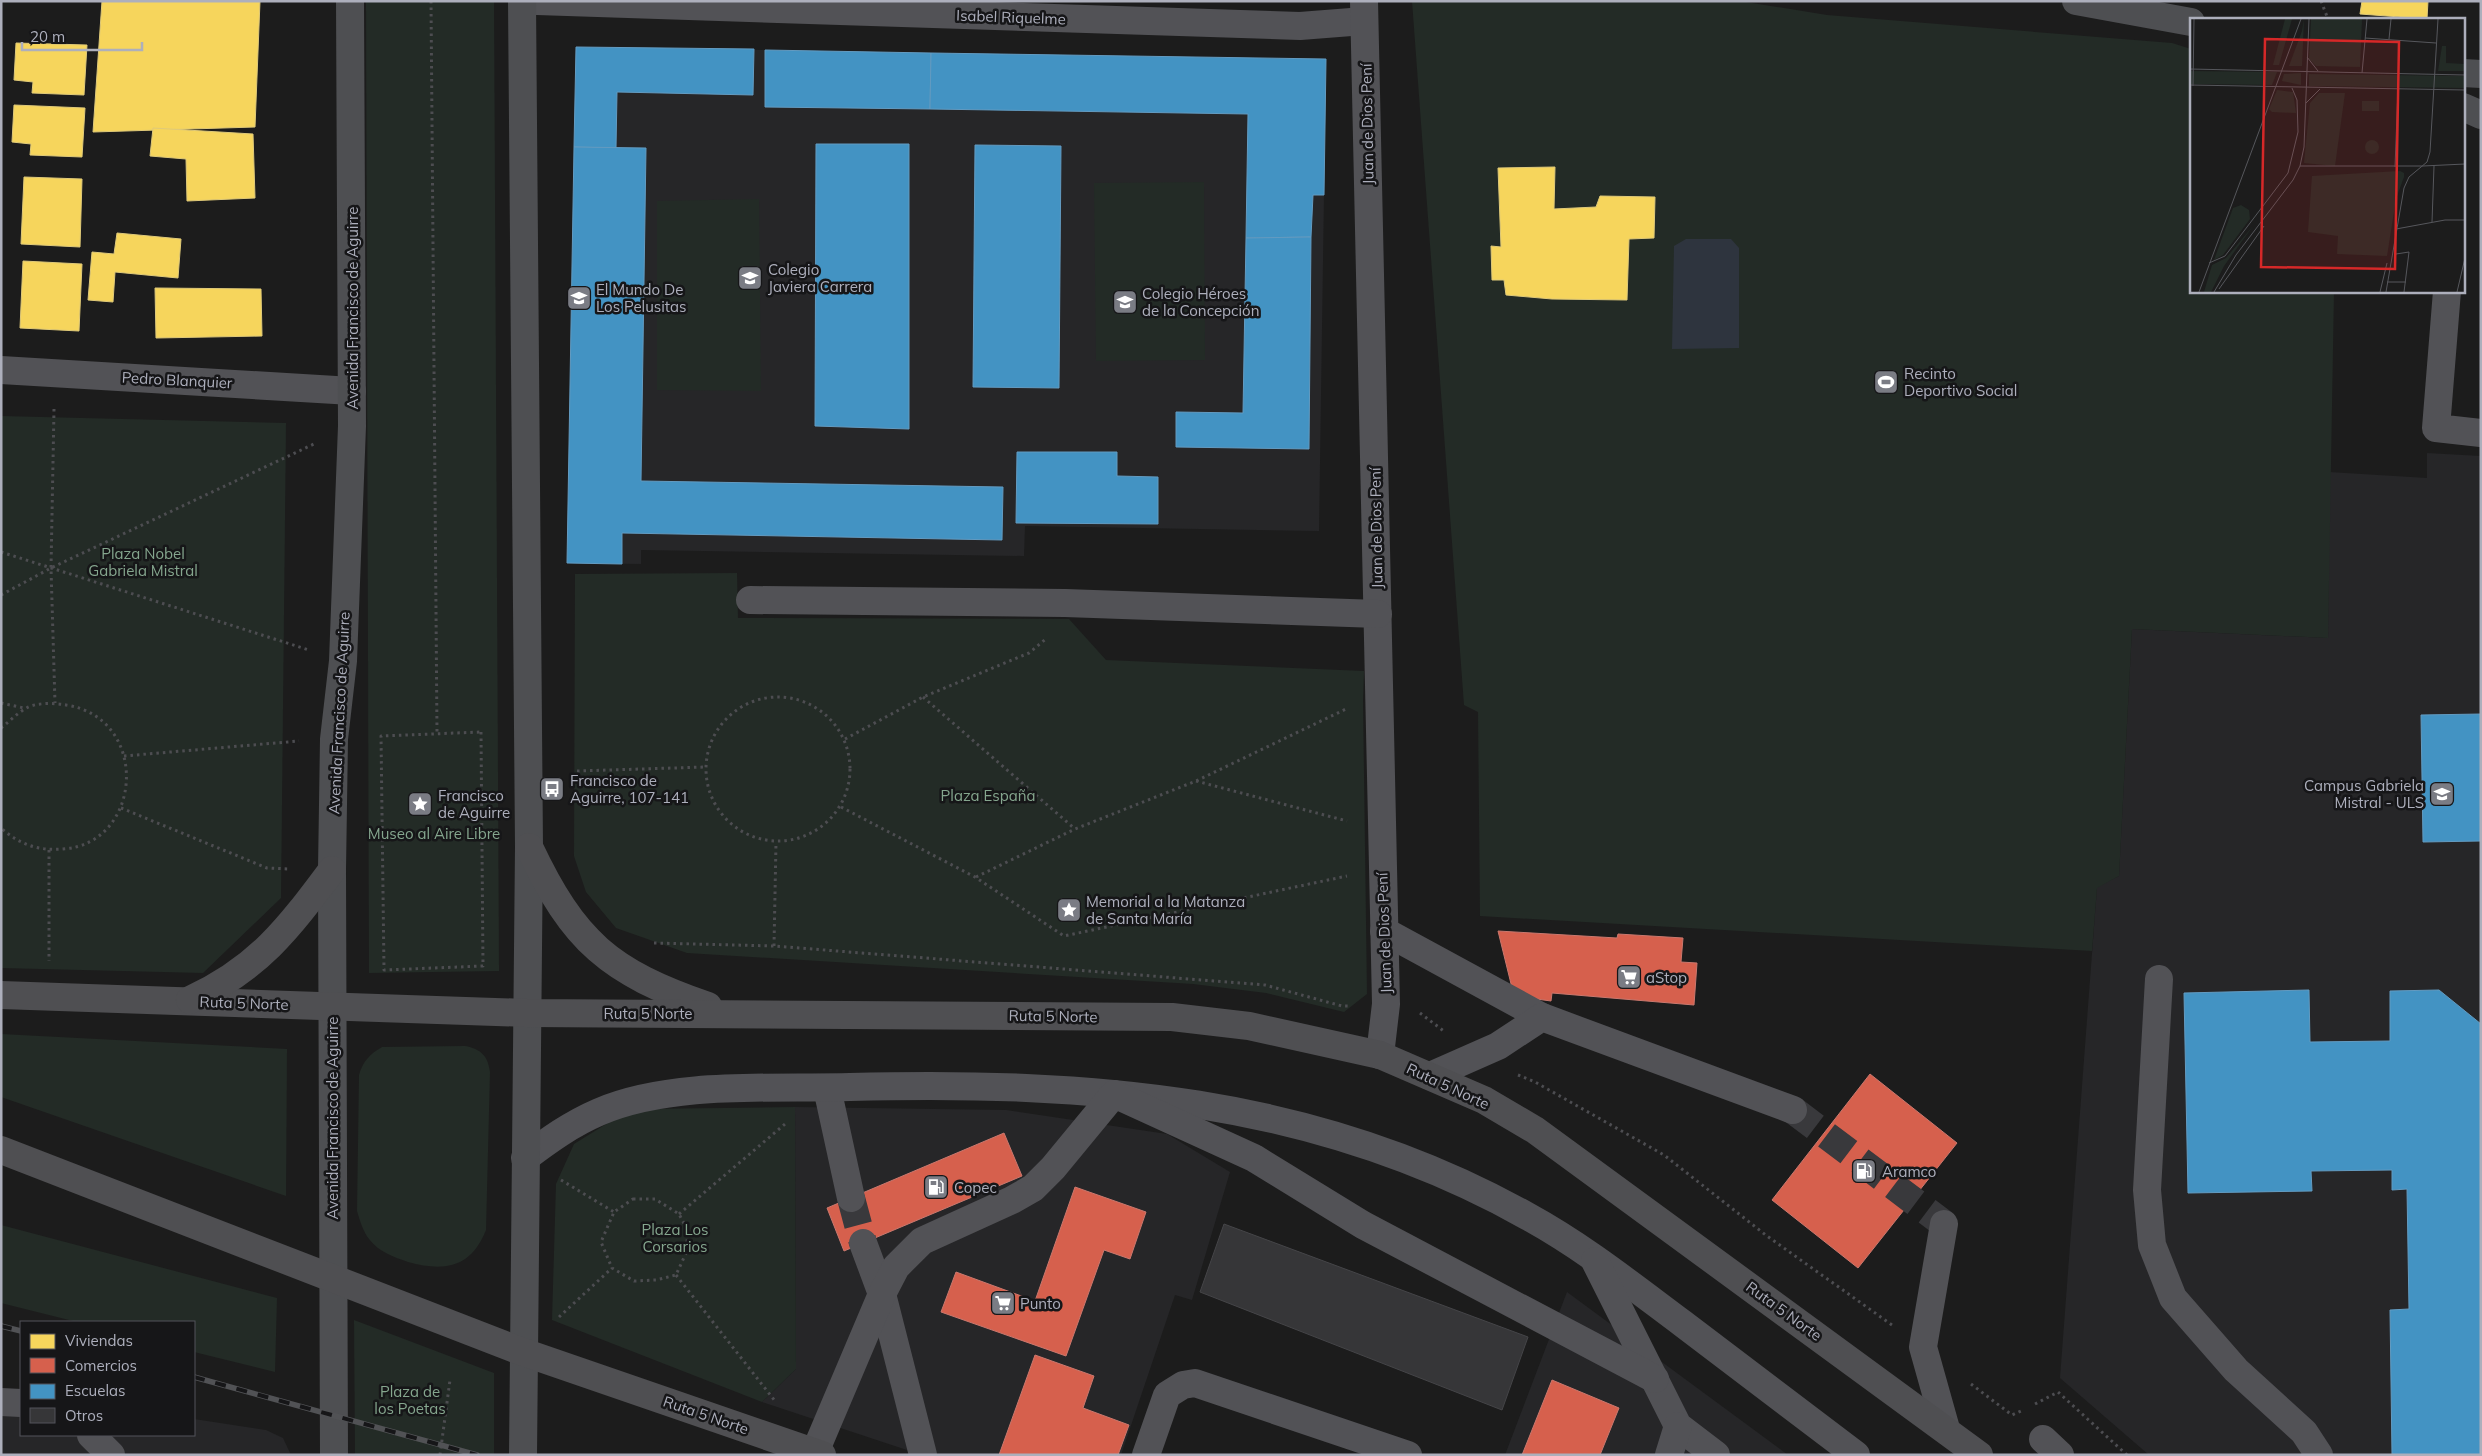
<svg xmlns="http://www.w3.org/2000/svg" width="2482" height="1456" viewBox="0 0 2482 1456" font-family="Mulish,sans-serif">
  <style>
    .built { fill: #262628 }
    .green { fill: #232b26 }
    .water { fill: #2e343e }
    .homes { fill: #f6d55c; stroke: #e0ca79 }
    .shops { fill: #d6604d; stroke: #ca786e }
    .schools { fill: #4393c3; stroke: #639bc1 }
    .building { fill: #363638; stroke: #454548 }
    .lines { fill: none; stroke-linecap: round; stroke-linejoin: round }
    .minor-tunnel { stroke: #39393c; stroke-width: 28; stroke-dasharray: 28 14; stroke-linecap: butt }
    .path { stroke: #4d4d51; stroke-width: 3; stroke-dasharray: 2.5 4; stroke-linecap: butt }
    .minor { stroke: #525256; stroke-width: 28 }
    .major { stroke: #4e4f52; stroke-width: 28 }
    .highway { stroke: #4f4f52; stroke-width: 28 }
    .rail-casing { stroke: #515255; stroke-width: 5.5 }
    .rail { stroke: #161618; stroke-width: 4; stroke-dasharray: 11; stroke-linecap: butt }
    .labels { text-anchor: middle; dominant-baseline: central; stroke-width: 5; stroke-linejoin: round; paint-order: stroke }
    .street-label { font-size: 15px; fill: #adafbc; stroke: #161618 }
    .poi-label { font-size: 15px; fill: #adafbc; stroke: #161618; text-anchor: start }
    .park-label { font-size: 15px; fill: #85a68e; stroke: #161618 }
    .inset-road { fill: none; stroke: #56575c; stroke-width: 1 }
    .view { fill: #d62828; fill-opacity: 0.15; stroke: #d62828; stroke-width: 2.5 }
    .inset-edge { fill: none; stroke: #adafbc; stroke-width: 2.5 }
  </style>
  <rect width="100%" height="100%" fill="#1c1c1c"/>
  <g class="built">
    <path d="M576,47L1326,59L1319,531L1025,526L1024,556L641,550V564L567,563Z"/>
    <path d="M2427,453L2481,456V1455H2149L2060,1378L2097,887L2119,876L2132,629L2328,638L2329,472L2427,478Z"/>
    <path d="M795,1107L1006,1110L1167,1134L1230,1172L1192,1300L1175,1295L1121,1455H922L762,1402L796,1369Z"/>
    <path d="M1567,1292L1788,1455H1505Z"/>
    <path d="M1,1390L21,1393V1435H194V1419L266,1430L283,1438L291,1455H1Z"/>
  </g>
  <g class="green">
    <path d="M366,1H494L499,971L369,973Z"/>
    <path d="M1412,1H1740L1827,15L2172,43L2191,49V291H2334L2328,638L2132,629L2119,876L2097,888L2092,951L1480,916L1478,712L1464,705Z"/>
    <path d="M1204,182L1205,360L1096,361L1094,183Z"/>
    <path d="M759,199L761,391L657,390V201Z"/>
    <path d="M1,416L286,423L281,898L203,973L1,968Z"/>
    <path d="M737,573L738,618L1069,619L1106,660L1364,671L1363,701L1367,994L1344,1012L1266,993L1193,984L687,953L616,928L586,892L574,856L575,574Z"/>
    <path d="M1,1034L287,1049L286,1196L1,1097Z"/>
    <path d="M465,1046C481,1049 488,1056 490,1072L486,1230C471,1268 444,1272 408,1262C394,1257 379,1252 369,1239C363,1231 360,1221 357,1211L359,1075C363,1061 370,1054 382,1047Z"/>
    <path d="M795,1107L796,1369L762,1402L552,1320L556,1184L574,1144L611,1121L641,1109Z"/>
    <path d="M1,1225L277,1298L275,1372L194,1352V1322H77L1,1303Z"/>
    <path d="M354,1320L494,1373V1455H355Z"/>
  </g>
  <path class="water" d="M1686,239H1731L1739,248V348L1672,349L1674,246Z"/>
  <g class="homes">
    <path d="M102,1H260L255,127L93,132Z"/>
    <path d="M2362,1H2428L2427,19L2360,14Z"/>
    <path d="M16,43L87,45L84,95L32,93L33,82L14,80Z"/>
    <path d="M14,105L85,108L82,157L30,155L31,144L12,142Z"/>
    <path d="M153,128L253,134L255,198L187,201L186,159L150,156Z"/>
    <path d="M1555,167L1554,209L1596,207L1600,196L1655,197L1654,238L1629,239L1627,300L1552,299L1506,295L1504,280H1492L1491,246L1501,247L1498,168Z"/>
    <path d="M24,177L82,179L80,247L21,244Z"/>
    <path d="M117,233L181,239L178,278L115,272L113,302L88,300L92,252L114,254Z"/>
    <path d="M23,261L82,264L79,331L20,328Z"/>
    <path d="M155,288L261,289L262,336L156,338Z"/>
  </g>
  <g class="shops">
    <path d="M1498,931L1617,938L1618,934L1683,938L1681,962L1697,963L1694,1005L1552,993L1551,1001L1514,996Z"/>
    <path d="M1870,1074L1957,1143L1858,1268L1772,1200Z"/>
    <path d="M1004,1133L1022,1176L844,1251L827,1208Z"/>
    <path d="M1075,1187L1146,1212L1130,1259L1104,1250L1066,1356L941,1312L956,1272L1035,1301Z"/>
    <path d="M1035,1355L1094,1376L1083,1408L1129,1425L1118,1455H999Z"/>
    <path d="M1552,1380L1619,1408L1600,1455H1522Z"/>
  </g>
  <g class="schools">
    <path d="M576,47L754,49L753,95L617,92L616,148L574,147Z"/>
    <path d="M765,50L931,53L930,109L765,107Z"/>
    <path d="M931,53L1326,59L1324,195H1313L1311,237L1246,238L1248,114L930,109Z"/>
    <path d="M816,144H909V429L815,426Z"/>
    <path d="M975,145L1061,146L1059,388L973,387Z"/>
    <path d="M574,147L646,148L641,481L1003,487L1002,540L622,533V564L567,563Z"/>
    <path d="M1311,237L1309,449L1176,447V412L1243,413L1246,238Z"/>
    <path d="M1017,452H1117V476L1158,477V524L1016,523Z"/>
    <path d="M2481,714V841L2423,842L2421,715Z"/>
    <path d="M2309,990L2310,1042L2390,1041V991L2439,990L2481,1024V1455H2392L2390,1310L2409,1309L2407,1189L2392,1190V1170L2311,1171L2312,1191L2188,1193L2184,993Z"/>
  </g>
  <path class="building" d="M1224,1224L1528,1337L1502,1410L1200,1292Z"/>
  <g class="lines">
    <g class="minor-tunnel">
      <path d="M1793,1110L1944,1224"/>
      <path d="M851,1198L863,1243"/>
    </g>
    <g class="path">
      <path d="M431,1L437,733"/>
      <path d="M2321,1L2328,19"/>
      <path d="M54,409L51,568L55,703"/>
      <path d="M1,552L309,650"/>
      <path d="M1,595L51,568L316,443"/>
      <circle cx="778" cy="769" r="72"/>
      <path d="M923,697L1075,829"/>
      <path d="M1,703L24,708"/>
      <path d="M1,728C9,722 16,714 25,709C35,702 54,703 66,705C151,718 143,844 63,849C39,851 20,845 1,828"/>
      <path d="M481,732L483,966L384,970L381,736Z"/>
      <path d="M845,739L923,697L1029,653L1047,638"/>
      <path d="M124,756L299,741"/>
      <path d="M577,771L705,767"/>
      <path d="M1196,781L1347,821"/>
      <path d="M841,807L975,877L1064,936L1347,876"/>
      <path d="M121,808L267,868L289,869"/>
      <path d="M49,850V961"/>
      <path d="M976,877L1075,829L1196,781L1346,709"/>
      <path d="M654,943L774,946L1265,985L1342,1006H1351"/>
      <path d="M774,946L776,842"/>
      <path d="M1420,1013L1445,1032"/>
      <path d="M1518,1075L1535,1082L1664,1155L1767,1236L1892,1325"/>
      <path d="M561,1180L614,1212"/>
      <path d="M633,1199H655L679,1214L688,1231L686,1253L676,1275L656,1280L634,1281L612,1268L601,1242L614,1212Z"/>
      <path d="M679,1214L785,1124"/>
      <path d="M676,1275L775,1401"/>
      <path d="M559,1317L612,1268"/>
      <path d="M1971,1384L2012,1415L2021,1411"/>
      <path d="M2035,1404L2058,1392L2127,1455"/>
      <path d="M440,1455L450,1380"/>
    </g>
    <g class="minor">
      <path d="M537,1L1300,26L1364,21"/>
      <path d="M1364,1L1386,1004L1380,1055"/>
      <path d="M2447,291L2436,428L2481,433"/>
      <path d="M1,370L352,391"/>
      <path d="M750,600L1065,603L1378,614"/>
      <path d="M1384,931L1542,1017"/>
      <path d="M2159,979L2147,1190L2152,1245L2173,1298L2236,1370L2304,1432L2319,1455"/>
      <path d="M1430,1076L1498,1046L1542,1017L1793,1110"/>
      <path d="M827,1088L851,1198"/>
      <path d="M525,1158C549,1140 571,1124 599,1112C671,1081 772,1089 850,1087C1088,1081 1315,1097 1527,1216C1582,1246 1631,1285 1682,1323C1740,1367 1798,1411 1856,1455"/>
      <path d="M1944,1224L1923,1347L1946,1429"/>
      <path d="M863,1243L882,1294L923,1455"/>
      <path d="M1595,1261L1678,1426L1716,1455"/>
      <path d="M1,1402L21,1403"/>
      <path d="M91,1435L111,1455"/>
      <path d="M2043,1439L2060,1455"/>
      <path d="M815,1452L882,1294L896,1267L922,1241L1012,1200L1033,1188L1053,1168L1114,1094L1254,1158L1363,1225L1655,1379"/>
      <path d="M1146,1455L1167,1395L1183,1385L1195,1383L1408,1455"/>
      <path d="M1669,1455L1678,1426"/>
    </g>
    <g class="major">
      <path d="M522,1L529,847L523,1455"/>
      <path d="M2076,1L2191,22"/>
      <path d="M2463,73L2481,74"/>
      <path d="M2463,107L2481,115"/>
      <path d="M334,1455L332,870L334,739L343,661L352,426L350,1"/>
    </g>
    <g class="highway">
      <path d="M529,847C574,942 609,972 708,1006"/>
      <path d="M1,995L527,1013L1172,1017L1249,1026L1380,1055L1484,1100L1535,1130L1979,1455"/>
      <path d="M190,1000C258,969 288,929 332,870"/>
      <path d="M1,1150L523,1352L822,1455"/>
    </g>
    <defs>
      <g id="rail">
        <path d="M1,1326L21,1331"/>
        <path d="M194,1377L477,1455"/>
      </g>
    </defs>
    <use href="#rail" class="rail-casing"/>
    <use href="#rail" class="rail"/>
  </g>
  <defs>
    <symbol id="school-square" viewBox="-11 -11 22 22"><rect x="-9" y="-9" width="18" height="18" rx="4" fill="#7a7c84" stroke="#161618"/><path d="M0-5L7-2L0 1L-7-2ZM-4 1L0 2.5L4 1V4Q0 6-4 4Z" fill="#fff"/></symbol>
    <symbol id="stadium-square" viewBox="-11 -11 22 22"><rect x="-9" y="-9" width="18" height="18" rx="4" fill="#7a7c84" stroke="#161618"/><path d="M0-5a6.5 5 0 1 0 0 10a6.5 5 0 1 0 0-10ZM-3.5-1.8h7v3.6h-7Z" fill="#fff"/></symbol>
    <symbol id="bus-square" viewBox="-11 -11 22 22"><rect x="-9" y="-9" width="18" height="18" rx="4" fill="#7a7c84" stroke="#161618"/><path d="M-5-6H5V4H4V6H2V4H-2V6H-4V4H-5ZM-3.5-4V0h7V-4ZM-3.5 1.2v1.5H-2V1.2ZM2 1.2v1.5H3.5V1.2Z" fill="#fff"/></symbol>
    <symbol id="university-square" viewBox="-11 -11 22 22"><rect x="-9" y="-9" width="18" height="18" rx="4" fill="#7a7c84" stroke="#161618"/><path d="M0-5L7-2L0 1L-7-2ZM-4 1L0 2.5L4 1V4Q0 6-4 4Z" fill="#fff"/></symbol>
    <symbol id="sight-square" viewBox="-11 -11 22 22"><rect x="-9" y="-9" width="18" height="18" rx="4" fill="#7a7c84" stroke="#161618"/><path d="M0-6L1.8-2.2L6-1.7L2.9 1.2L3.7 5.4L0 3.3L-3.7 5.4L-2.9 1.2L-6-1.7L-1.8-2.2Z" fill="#fff"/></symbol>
    <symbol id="supermarket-square" viewBox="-11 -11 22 22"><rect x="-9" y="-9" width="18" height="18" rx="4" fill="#7a7c84" stroke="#161618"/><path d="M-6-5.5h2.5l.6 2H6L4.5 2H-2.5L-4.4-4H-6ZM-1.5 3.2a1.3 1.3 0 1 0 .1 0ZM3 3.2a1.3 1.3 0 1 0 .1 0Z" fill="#fff"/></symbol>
    <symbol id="fuel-square" viewBox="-11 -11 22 22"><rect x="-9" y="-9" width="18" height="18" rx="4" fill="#7a7c84" stroke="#161618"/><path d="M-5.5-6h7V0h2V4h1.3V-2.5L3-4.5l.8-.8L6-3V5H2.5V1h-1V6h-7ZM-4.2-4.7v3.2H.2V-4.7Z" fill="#fff"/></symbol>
  </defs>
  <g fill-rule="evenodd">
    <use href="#school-square" x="736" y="264" width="28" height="28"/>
    <use href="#school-square" x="565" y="284" width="28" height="28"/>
    <use href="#school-square" x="1111" y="288" width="28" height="28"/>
    <use href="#stadium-square" x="1872" y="368" width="28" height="28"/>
    <use href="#bus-square" x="538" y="775" width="28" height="28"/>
    <use href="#university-square" x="2428" y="780" width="28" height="28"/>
    <use href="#sight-square" x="406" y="790" width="28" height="28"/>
    <use href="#sight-square" x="1055" y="896" width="28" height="28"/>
    <use href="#supermarket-square" x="1615" y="963" width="28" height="28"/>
    <use href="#fuel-square" x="1850" y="1157" width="28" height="28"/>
    <use href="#fuel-square" x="922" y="1173" width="28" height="28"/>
    <use href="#supermarket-square" x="989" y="1289" width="28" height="28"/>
  </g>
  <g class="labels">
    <g class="street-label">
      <text transform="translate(1011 17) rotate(2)">Isabel Riquelme</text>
      <text transform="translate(1367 124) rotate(-91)">Juan de Dios Pení</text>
      <text transform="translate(352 308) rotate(-90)">Avenida Francisco de Aguirre</text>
      <text transform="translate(177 380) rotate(3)">Pedro Blanquier</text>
      <text transform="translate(1376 528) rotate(-91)">Juan de Dios Pení</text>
      <text transform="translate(339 713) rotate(-87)">Avenida Francisco de Aguirre</text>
      <text transform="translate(1384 933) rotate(-92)">Juan de Dios Pení</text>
      <text transform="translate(244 1003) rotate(2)">Ruta 5 Norte</text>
      <text x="648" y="1013">Ruta 5 Norte</text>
      <text transform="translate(1053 1016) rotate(1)">Ruta 5 Norte</text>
      <text transform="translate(1448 1086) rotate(25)">Ruta 5 Norte</text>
      <text transform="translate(332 1118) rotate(-90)">Avenida Francisco de Aguirre</text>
      <text transform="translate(1784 1311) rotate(36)">Ruta 5 Norte</text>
      <text transform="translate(706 1415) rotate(19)">Ruta 5 Norte</text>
    </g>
    <g class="poi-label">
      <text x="768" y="269">Colegio<tspan x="768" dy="17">Javiera Carrera</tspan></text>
      <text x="596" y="289">El Mundo De<tspan x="596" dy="17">Los Pelusitas</tspan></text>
      <text x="1142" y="293">Colegio Héroes<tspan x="1142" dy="17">de la Concepción</tspan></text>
      <text x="1904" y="373">Recinto<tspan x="1904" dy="17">Deportivo Social</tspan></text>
      <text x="570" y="780">Francisco de<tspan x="570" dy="17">Aguirre, 107-141</tspan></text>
      <text x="2424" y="785" text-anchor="end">Campus Gabriela<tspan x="2424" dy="17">Mistral - ULS</tspan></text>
      <text x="438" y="795">Francisco<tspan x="438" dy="17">de Aguirre</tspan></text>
      <text x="1086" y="901">Memorial a la Matanza<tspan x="1086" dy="17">de Santa María</tspan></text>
      <text x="1646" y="977">aStop</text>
      <text x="1882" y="1171">Aramco</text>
      <text x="954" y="1187">Copec</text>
      <text x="1020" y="1303">Punto</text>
    </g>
    <g class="park-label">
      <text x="143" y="553">Plaza Nobel<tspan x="143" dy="17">Gabriela Mistral</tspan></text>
      <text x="988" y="795">Plaza España</text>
      <text x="434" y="833">Museo al Aire Libre</text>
      <text x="675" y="1229">Plaza Los<tspan x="675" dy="17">Corsarios</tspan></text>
      <text x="410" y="1391">Plaza de<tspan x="410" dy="17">los Poetas</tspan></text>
    </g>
  </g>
  <g transform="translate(2190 18)">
    <rect width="275" height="275" fill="#1c1c1c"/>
    <path d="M95,1H102L89,47H83ZM114,1L112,48H99L112,13ZM121,1H172L170,49L126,48L119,41ZM252,28H256V45L275,46V53H248ZM0,53L87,54L82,67L0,66ZM111,55V67L92,63L94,56ZM119,56L275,58V70L119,68ZM87,72L103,74L106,95L82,94L79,91ZM129,75H155L145,148L114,145L120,85ZM172,83H189V93H172ZM175 129a7 7 0 1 1 14 0a7 7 0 1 1-14 0ZM210,153L214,155V159L206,181L197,238L147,236L148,218L118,214L122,158ZM51,187L59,192L60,201L33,237L24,242L43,190ZM63,208L34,248L21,274H14L22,247L36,240Z" fill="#232b26"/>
    <path class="inset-road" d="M175,20L246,25M199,21L201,1M117,39L128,53M0,51L275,57M172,55L177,1M0,67L275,72M3,68L4,1M116,85L130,71M110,148H233M233,148L275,146M205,149L208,71M242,204L244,148M206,211L255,202H275M206,236L219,234L214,274M19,245L35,238L98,155L108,114L107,82L102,70M197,264H216M29,271L74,208M9,274L111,1M24,274L46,237L103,162L110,148L114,129L119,1M190,274L197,245M196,274L214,170L219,159L237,144L240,134L248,1M267,274L275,240"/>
    <path class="view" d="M75,21L209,24L205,251L71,249Z"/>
    <rect width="275" height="275" class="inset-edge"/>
  </g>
  <rect width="2482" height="1456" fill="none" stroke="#adafbc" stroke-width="5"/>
  <rect x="20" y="1321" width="175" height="115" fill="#161618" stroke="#52535a"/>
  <rect x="30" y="1334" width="25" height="15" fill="#f6d55c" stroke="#52535a"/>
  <text x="65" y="1346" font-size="15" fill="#adafbc">Viviendas</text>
  <rect x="30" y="1358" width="25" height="15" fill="#d6604d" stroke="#52535a"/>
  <text x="65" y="1371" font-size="15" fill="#adafbc">Comercios</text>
  <rect x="30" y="1384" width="25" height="15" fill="#4393c3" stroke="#52535a"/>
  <text x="65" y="1396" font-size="15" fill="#adafbc">Escuelas</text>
  <rect x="30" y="1408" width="25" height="15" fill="#363638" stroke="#52535a"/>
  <text x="65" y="1421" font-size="15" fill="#adafbc">Otros</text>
  <path d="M22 42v8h120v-8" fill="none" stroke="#adafbc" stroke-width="2.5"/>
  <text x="30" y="42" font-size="15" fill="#adafbc" stroke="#161618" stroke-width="4" paint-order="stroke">20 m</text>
</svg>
